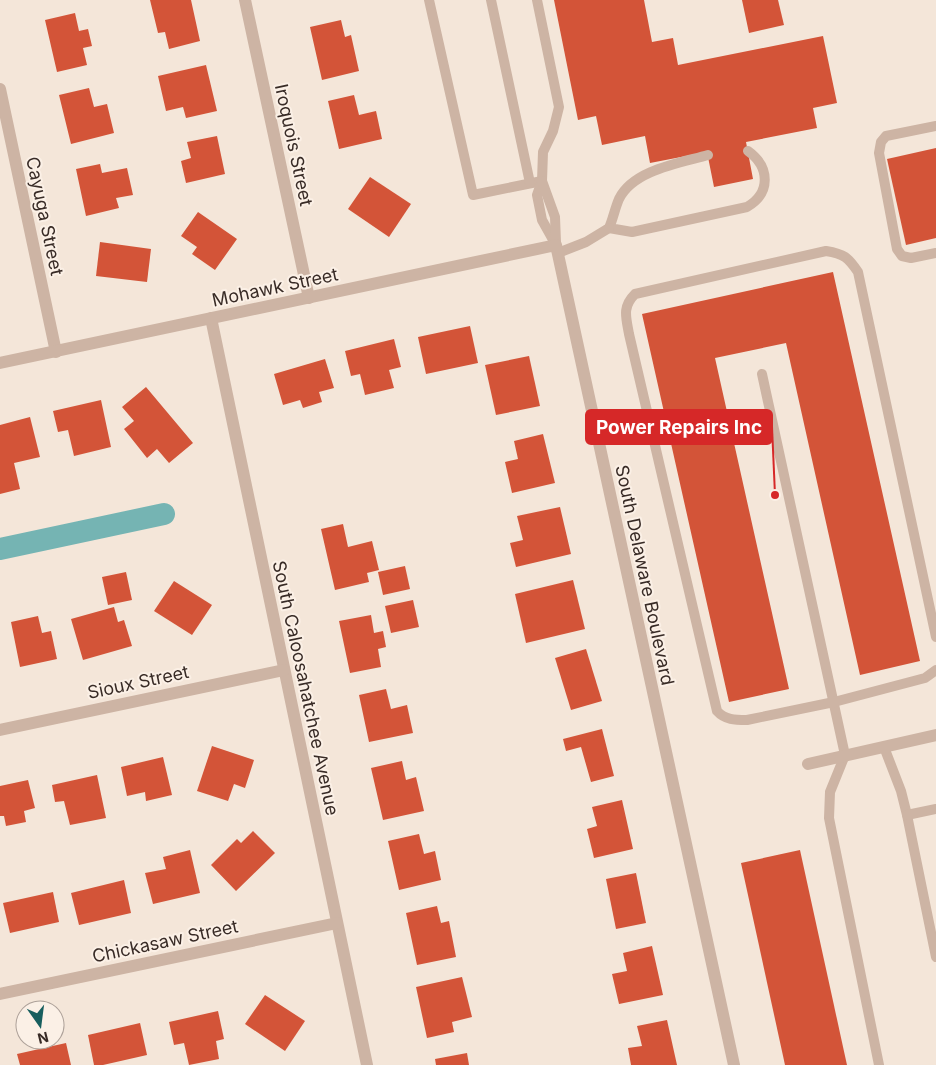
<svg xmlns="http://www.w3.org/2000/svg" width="936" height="1065" viewBox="0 0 936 1065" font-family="Inter,sans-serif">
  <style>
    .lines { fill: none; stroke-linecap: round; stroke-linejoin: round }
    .canal { stroke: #75b4b3; stroke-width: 22 }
    .building { fill: #d35438 }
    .lane { stroke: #cdb4a4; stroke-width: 10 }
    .street { stroke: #cdb4a4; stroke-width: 12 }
    .labels { text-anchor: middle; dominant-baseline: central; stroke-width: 4; stroke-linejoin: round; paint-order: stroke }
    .street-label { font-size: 18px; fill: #382b26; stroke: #fbf0e6 }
    .leader { fill: none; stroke: #d62828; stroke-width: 2 }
    .callout-dot { fill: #d62828; stroke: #fbf0e6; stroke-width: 2 }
    .callout { fill: #d62828; stroke: #d62828; stroke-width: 2 }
    .callout-label { font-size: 19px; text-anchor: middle; font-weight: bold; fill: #fff }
  </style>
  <rect width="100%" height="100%" fill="#f4e6d9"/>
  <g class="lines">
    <path class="canal" d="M0,549L164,514"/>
  </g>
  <g class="building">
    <path d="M150,0H191L200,41L169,49L165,32L158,33Z"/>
    <path d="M554,0H644L652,42L673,38L678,65L823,36L837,103L813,108L817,128L746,142L753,179L714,187L707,152L650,163L645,136L602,145L596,116L578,120Z"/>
    <path d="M742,0H778L784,25L749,33Z"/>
    <path d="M75,13L79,31L88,29L92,46L83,48L87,65L57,72L45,20Z"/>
    <path d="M341,20L345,37L351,35L359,71L322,80L310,27Z"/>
    <path d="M206,65L217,111L186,118L183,107L166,111L158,76Z"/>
    <path d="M89,88L94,107L107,104L114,133L71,144L59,95Z"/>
    <path d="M354,95L359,115L376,111L382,139L339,149L328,101Z"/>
    <path d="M217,136L225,174L186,183L181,161L191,158L187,142Z"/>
    <path d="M936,148V238L906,245L887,159Z"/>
    <path d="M100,164L102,173L127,168L133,195L116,198L119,208L86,216L76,169Z"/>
    <path d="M370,177L411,204L389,237L348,209Z"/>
    <path d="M198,212L237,239L215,270L192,254L197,247L181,236Z"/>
    <path d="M100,242L151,249L147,282L96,276Z"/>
    <path d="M833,272L920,661L860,675L786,343L715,358L789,689L729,702L642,314Z"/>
    <path d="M470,326L478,363L426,374L418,337Z"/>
    <path d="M394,339L401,367L389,370L394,388L365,395L360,374L351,376L345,351Z"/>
    <path d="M529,356L540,406L496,415L485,365Z"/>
    <path d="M325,359L334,388L319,392L322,402L303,408L300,400L283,405L274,374Z"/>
    <path d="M146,387L193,443L169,463L157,449L147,458L124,429L134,421L122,407Z"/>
    <path d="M101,400L111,447L74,456L68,430L58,432L53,411Z"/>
    <path d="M30,417L40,457L14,463L20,489L0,494V425Z"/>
    <path d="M543,434L555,483L512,493L505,462L518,459L514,441Z"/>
    <path d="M560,507L571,554L516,567L510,543L523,540L517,516Z"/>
    <path d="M343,524L348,547L372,541L379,570L367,573L369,582L335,590L321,529Z"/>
    <path d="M405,566L410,589L383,595L378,572Z"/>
    <path d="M126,572L132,600L108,605L102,577Z"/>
    <path d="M573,580L585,629L526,643L515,594Z"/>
    <path d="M174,581L212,605L192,635L154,611Z"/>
    <path d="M413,600L419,627L391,633L385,606Z"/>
    <path d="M114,607L118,622L124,620L132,646L83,660L71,619Z"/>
    <path d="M371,615L374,633L383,631L386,647L378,649L381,667L350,673L339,621Z"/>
    <path d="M38,616L42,633L51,631L57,659L20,667L11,622Z"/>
    <path d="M586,649L602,701L571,710L555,658Z"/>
    <path d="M386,689L391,709L407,705L413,733L369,742L359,695Z"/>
    <path d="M602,729L614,776L591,782L581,747L566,751L563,739Z"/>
    <path d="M212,746L254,760L245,788L234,784L228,801L197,791Z"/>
    <path d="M163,757L172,795L146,801L145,792L127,796L121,767Z"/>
    <path d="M402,761L406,780L416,777L424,811L383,820L371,768Z"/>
    <path d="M97,775L106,818L70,825L64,801L55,802L52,785Z"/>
    <path d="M28,780L35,808L24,811L26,822L6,826L4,816H0V786Z"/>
    <path d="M622,800L633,849L594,858L587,829L597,826L592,807Z"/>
    <path d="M253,831L275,853L236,891L211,865L237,839L241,843Z"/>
    <path d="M419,834L424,854L435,851L441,880L399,890L388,841Z"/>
    <path d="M190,850L200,893L153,904L145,873L166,869L163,857Z"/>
    <path d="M800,850L847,1065H785L741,863Z"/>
    <path d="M636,873L646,923L616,929L606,879Z"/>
    <path d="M124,880L131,913L79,925L71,893Z"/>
    <path d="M53,892L59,922L10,933L3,903Z"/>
    <path d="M437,906L441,923L449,921L456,957L417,965L406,913Z"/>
    <path d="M652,946L663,995L619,1004L612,974L627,971L623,953Z"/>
    <path d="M462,977L472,1017L452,1022L454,1032L427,1038L416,987Z"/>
    <path d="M265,995L305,1021L285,1051L245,1024Z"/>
    <path d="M218,1011L224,1039L216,1041L219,1059L189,1065L184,1043L174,1045L169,1022Z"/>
    <path d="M667,1020L677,1065H631L628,1048L642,1046L637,1026Z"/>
    <path d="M140,1023L147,1055L103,1065H94L88,1035Z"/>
    <path d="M66,1043L71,1065H20L17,1054Z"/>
    <path d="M467,1053L469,1065H436L435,1059Z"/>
  </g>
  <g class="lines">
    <g class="lane">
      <path d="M429,0L473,195L542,181"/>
      <path d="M491,0L530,183"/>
      <path d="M537,0L559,107L553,131L543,152L542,181L537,195L542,220L556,245"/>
      <path d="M936,126L886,136L881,142L879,153L897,249L902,256L911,258L936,253"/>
      <path d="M708,155C680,163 633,170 619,199C615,208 613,219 609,228L632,232L747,207C771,193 770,167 748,151"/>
      <path d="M542,181L555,217L556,243"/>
      <path d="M558,253L586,242L609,228"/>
      <path d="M762,374L845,755L830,792L829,818L879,1065"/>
      <path d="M936,637L858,272C848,257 844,254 826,251L635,294C622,307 626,317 629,334L717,711C725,720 735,720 747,720L834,702L925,678L936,670"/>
      <path d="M884,747L901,791L907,815L936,957"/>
      <path d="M907,815L936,809"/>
    </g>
    <g class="street">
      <path d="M245,0L309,298"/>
      <path d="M0,89L56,352"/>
      <path d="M211,318L367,1065"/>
      <path d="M0,363L556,245L734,1065"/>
      <path d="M0,730L284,670"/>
      <path d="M808,764L936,735"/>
      <path d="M0,994L337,923"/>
    </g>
  </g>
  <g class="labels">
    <g class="street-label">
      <text transform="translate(294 145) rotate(78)">Iroquois Street</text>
      <text transform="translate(45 216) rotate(78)">Cayuga Street</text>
      <text transform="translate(275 287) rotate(-12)">Mohawk Street</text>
      <text transform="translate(645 575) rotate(78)">South Delaware Boulevard</text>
      <text transform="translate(138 682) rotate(-12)">Sioux Street</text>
      <text transform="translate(306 688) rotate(78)">South Caloosahatchee Avenue</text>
      <text transform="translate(165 941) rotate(-12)">Chickasaw Street</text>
    </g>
  </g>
  <path class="leader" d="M775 495L772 427"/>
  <circle class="callout-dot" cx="775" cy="495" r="5"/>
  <rect class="callout" x="586" y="410" width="186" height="34" rx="5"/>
  <g class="callout-label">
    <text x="679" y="434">Power Repairs Inc</text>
  </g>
  <g transform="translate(40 1025) rotate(166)"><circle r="24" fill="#fbf0e6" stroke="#ada199"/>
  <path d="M0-4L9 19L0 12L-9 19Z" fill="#175e5e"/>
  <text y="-8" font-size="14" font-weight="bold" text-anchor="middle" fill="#382b26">N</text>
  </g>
</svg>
